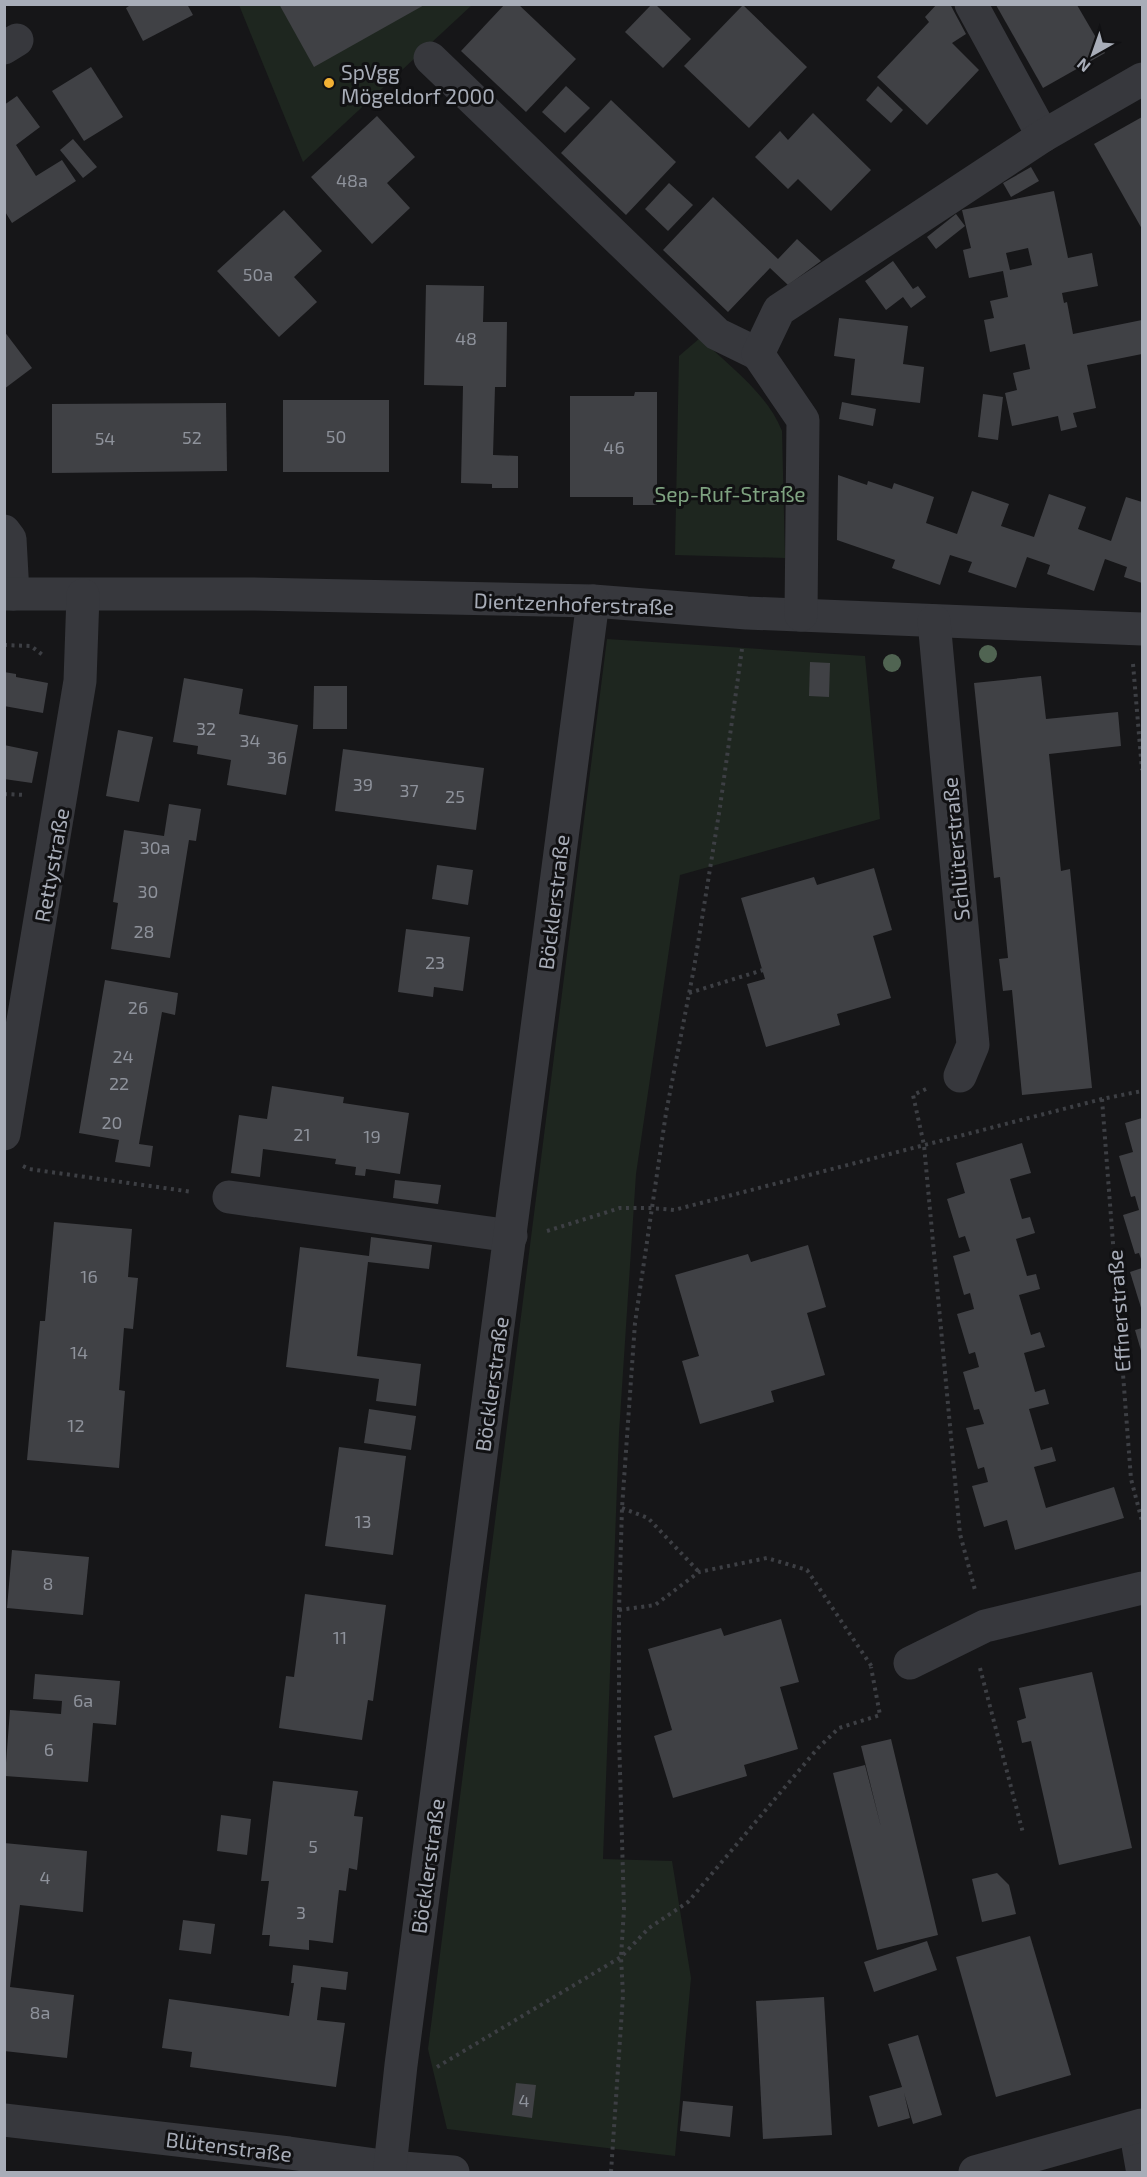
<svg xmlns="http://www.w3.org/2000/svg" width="1147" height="2177" viewBox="0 0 1147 2177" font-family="'Exo 2',sans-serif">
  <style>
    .green { fill: #1e261f }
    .building { fill: #404145; fill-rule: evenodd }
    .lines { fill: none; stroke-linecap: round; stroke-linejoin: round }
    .path { stroke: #3d3f44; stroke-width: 4; stroke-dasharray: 3 4.5; stroke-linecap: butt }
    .minor { stroke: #37383d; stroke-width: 33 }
    .tree { fill: #506452 }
    .poi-dot { fill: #f2b134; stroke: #111113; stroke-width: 2 }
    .labels { text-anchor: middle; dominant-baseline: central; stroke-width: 6; stroke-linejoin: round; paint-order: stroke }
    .number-label { font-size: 18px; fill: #8e929b }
    .poi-label { font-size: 21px; fill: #a8adb8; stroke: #111113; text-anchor: start }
    .park-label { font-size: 21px; fill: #7fa381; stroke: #111113 }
    .street-label { font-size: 21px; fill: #a8adb8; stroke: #111113 }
  </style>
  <rect width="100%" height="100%" fill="#161618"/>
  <g class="green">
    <path d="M239,5H472L303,162Z"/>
    <path d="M700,338C728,365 767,393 782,431L785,558L675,555L679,356Z"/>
    <path d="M607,639L865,656L880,819L680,875L636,1174L619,1433L603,1859L672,1861L691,1978L675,2156L447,2129L428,2049Z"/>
  </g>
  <g class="building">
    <path d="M132,4H187L193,15L143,41L126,8Z"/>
    <path d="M279,4H426L314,67Z"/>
    <path d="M505,4H518L576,59L526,112L461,51Z"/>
    <path d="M652,4H655L691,39L663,68L625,32Z"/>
    <path d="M937,4H950L966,34L952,43L979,70L927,125L877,77L929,22L925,17Z"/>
    <path d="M743,5L807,67L749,128L684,66Z"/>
    <path d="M996,5H1077L1105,53L1043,88Z"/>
    <path d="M91,67L123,117L84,141L52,91Z"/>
    <path d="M566,86L590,108L565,133L542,112Z"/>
    <path d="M878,86L903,110L891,123L866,100Z"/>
    <path d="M17,96L40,127L16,145L36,176L62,160L76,181L12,223L4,210V105Z"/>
    <path d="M611,100L676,162L626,215L561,153Z"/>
    <path d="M813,113L871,170L831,211L798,179L788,189L755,157L780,131L788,140Z"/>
    <path d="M377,116L415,157L387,183L410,208L372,244L311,177Z"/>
    <path d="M1142,117V229L1094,144Z"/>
    <path d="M73,139L97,167L83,178L60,150Z"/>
    <path d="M1031,167L1039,181L1011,197L1003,183Z"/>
    <path d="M669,183L693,205L668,231L645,209Z"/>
    <path d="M1054,191L1068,258L1092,253L1098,286L1062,293L1064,303L1067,302L1073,334L1142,320V354L1087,365L1096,408L1073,413L1077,427L1061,431L1058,416L1012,426L1005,393L1017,390L1013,373L1030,369L1025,344L990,352L984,320L994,318L990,301L1008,297L1003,271L969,278L963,250L971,248L962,210ZM1028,248L1032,265L1010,270L1006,253Z"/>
    <path d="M713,197L778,259L797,239L821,261L788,285L770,268L728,312L663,250Z"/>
    <path d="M284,210L322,251L294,277L317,302L279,337L217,271Z"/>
    <path d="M956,214L965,226L936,249L927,237Z"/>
    <path d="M893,261L913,289L918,286L926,297L911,308L903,297L886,310L865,281Z"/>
    <path d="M426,285L484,286L483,322H507L506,387H495L493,455L518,456V488H492V484L461,483L463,386L424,385Z"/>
    <path d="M839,318L908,326L903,364L924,367L920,403L851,395L855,359L834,356Z"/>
    <path d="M4,331L32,368L4,389Z"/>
    <path d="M635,392H657V505H633V497H570V396H634Z"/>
    <path d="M983,394L1003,397L998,440L978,437Z"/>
    <rect x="283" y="400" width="106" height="72"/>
    <path d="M842,402L876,409L873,426L839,419Z"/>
    <path d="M226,403L227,471L52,473V404Z"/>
    <path d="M838,475L867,485L868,481L892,489L894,483L934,497L926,523L957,534L972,491L1009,504L1001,526L1034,537L1049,494L1086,507L1078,529L1111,541L1126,497L1142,502V583L1124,577L1127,567L1105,559L1094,591L1047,574L1050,565L1027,557L1016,588L968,572L972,562L950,555L940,585L892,568L895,560L837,540Z"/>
    <path d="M810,662L830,663L829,697L809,696Z"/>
    <path d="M4,672L16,674V677L48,683L43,713L4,706Z"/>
    <path d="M1041,676L1046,719L1118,712L1121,746L1049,754L1061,871L1070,869L1092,1088L1022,1095L1012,990L1003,991L999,959L1008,958L1000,877L994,878L974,683Z"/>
    <path d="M184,678L243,689L239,714L298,725L286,795L227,785L231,760L197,754L198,746L173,742Z"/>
    <path d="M314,686H347V729H313Z"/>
    <path d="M118,730L153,737L139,802L106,796Z"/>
    <path d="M4,745L38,752L32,783L4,779Z"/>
    <path d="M343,749L484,768L476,830L335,811Z"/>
    <path d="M169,804L201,809L196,841L189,840L170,958L111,949L118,903L113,902L124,830L164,836Z"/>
    <path d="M437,865L473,870L468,905L432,899Z"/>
    <path d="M874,868L892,930L873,936L891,998L837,1014L840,1025L766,1047L747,984L765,979L741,898L814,877L817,885Z"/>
    <path d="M406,929L470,937L463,991L434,987L433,997L398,992Z"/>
    <path d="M105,980L178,993L175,1015L162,1012L139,1144L153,1146L150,1167L115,1162L119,1140L79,1133Z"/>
    <path d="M272,1086L344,1097L343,1103L409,1113L400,1174L366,1169L365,1176L355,1175L356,1167L335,1164L336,1159L263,1149L260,1177L231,1173L239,1115L267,1119Z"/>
    <path d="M1142,1118V1262L1139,1253L1135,1254L1123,1215L1139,1210L1135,1196L1131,1197L1119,1156L1133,1152L1125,1123Z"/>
    <path d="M1022,1143L1031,1173L1010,1179L1022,1219L1030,1217L1035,1233L1016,1239L1027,1276L1036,1274L1040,1289L1019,1295L1031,1335L1040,1332L1045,1347L1024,1353L1035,1392L1045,1389L1049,1404L1029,1409L1041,1450L1052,1447L1056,1461L1034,1467L1046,1508L1114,1487L1124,1518L1015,1550L1007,1520L984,1527L972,1486L988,1482L984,1467L978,1469L966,1428L984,1424L979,1409L974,1410L963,1372L979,1367L975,1352L969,1354L957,1314L974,1309L970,1293L964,1295L953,1256L970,1251L965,1236L959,1238L947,1199L965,1193L956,1163Z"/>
    <path d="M395,1180L441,1185L438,1204L393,1198Z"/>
    <path d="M54,1222L132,1229L128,1277L138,1278L133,1329L124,1328L119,1390L125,1391L119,1468L27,1460L40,1321H45Z"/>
    <path d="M371,1237L432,1245L429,1269L368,1262L357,1356L421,1364L416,1406L376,1401L379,1379L286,1367L300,1247L369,1256Z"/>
    <path d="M808,1245L826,1307L807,1313L825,1375L771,1391L774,1402L700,1424L682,1361L699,1356L675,1275L748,1254L751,1262Z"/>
    <path d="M1142,1268V1311L1130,1272Z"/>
    <path d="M1142,1328V1354L1135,1330Z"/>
    <path d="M369,1409L416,1416L411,1450L364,1443Z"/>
    <path d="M339,1447L406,1456L393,1555L325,1546Z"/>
    <path d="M12,1550L89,1557L83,1615L7,1608Z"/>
    <path d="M305,1594L386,1605L373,1701L368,1700L362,1740L279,1728L286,1676L294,1677Z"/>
    <path d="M781,1619L799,1682L780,1687L798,1749L744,1765L747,1776L673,1798L654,1736L672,1730L648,1649L721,1628L724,1636Z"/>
    <path d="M1092,1672L1132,1848L1059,1865L1031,1741L1022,1743L1017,1721L1026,1718L1019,1688Z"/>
    <path d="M35,1674L120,1681L116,1725L93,1723L88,1782L5,1776L10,1710L61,1714L62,1701L33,1699Z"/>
    <path d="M891,1739L938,1935L877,1950L833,1773L865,1765L881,1827L861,1746Z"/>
    <path d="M273,1781L358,1791L354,1816L363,1817L357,1870L349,1868L346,1891L339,1890L333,1943L309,1940V1950L269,1946L270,1935H262L269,1881H261Z"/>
    <path d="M221,1815L251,1819L247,1855L217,1851Z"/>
    <path d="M4,1843L87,1851L83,1912L20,1905L10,1987L74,1995L67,2058L4,2051Z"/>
    <path d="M997,1873L1009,1885L1016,1914L982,1922L972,1879Z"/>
    <path d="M183,1920L215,1924L211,1954L179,1950Z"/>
    <path d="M1030,1936L1071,2075L996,2097L956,1957Z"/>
    <path d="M927,1941L937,1970L874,1992L864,1962Z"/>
    <path d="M293,1965L348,1972L346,1990L321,1987L317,2020L345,2023L336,2087L190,2067L192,2052L162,2048L169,1999L289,2016L294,1983H291Z"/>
    <path d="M824,1997L832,2135L763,2139L756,2001Z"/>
    <path d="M918,2035L942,2115L913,2124L904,2093L910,2118L878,2127L869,2096L902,2087L888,2044Z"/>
    <path d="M516,2083L536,2085L532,2118L512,2115Z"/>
    <path d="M683,2101L733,2106L730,2137L680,2131Z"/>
  </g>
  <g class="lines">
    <g class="path">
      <path d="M4,645L31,646L44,656"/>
      <path d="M1133,664L1142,770"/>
      <path d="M4,794L25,795"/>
      <path d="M689,993L763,970"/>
      <path d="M926,1089L913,1095L924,1145L960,1534L975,1590"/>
      <path d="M1102,1099L1131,1479L1142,1521"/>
      <path d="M23,1166L29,1169L193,1192"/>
      <path d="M547,1231L620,1208H651L674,1210L1102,1099L1142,1091"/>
      <path d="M622,1508L648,1518L699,1572"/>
      <path d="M619,1610L655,1605L699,1572L767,1558L807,1570L872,1667"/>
      <path d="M980,1668L1023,1833"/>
      <path d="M437,2067L621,1957L649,1928L688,1902L818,1748L839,1728L880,1715L871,1667"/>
      <path d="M611,2172L623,1995L621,1957L624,1909L619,1737V1610L622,1508L635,1323L666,1113L694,968L720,807L742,649"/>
    </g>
    <g class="minor">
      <path d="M971,4L1043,136"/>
      <path d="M4,48L17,40"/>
      <path d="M430,58L717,334L758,354"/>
      <path d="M4,531L10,539L13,594"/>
      <path d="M4,594H250L593,601L747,613L1142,629"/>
      <path d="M801,615L803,420L758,354L779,310L1043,136L1142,79"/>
      <path d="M934,621L973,1045L960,1076"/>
      <path d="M4,1134L80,681L83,595"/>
      <path d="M229,1197L511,1236"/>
      <path d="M910,1663L985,1626L1142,1588"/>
      <path d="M4,2120L289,2153L390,2167L453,2172"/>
      <path d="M1135,2128L1142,2168"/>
      <path d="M390,2167L401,2065L593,601"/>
      <path d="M975,2172L1142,2125"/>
    </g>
  </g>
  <g class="tree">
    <circle cx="988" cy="654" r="9"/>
    <circle cx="892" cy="663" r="9"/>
  </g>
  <circle class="poi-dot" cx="329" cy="83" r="6"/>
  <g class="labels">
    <g class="number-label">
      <text x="352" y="180">48a</text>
      <text x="258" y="274">50a</text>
      <text x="466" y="338">48</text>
      <text x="336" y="436">50</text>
      <text x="192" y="437">52</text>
      <text x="105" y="438">54</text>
      <text x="614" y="447">46</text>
      <text x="206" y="728">32</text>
      <text x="250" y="740">34</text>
      <text x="277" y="757">36</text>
      <text x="363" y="784">39</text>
      <text x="409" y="790">37</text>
      <text x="455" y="796">25</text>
      <text x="155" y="847">30a</text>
      <text x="148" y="891">30</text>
      <text x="144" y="931">28</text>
      <text x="435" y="962">23</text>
      <text x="138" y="1007">26</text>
      <text x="123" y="1056">24</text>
      <text x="119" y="1083">22</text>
      <text x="112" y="1122">20</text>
      <text x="302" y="1134">21</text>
      <text x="372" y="1136">19</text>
      <text x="89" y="1276">16</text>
      <text x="79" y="1352">14</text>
      <text x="76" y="1425">12</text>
      <text x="363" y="1521">13</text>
      <text x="48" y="1583">8</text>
      <text x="340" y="1637">11</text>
      <text x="83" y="1700">6a</text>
      <text x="49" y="1749">6</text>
      <text x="313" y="1846">5</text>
      <text x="45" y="1877">4</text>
      <text x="301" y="1912">3</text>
      <text x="40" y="2012">8a</text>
      <text x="524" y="2100">4</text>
    </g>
    <g class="poi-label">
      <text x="341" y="71">SpVgg<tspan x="341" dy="24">Mögeldorf 2000</tspan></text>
    </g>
    <g class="park-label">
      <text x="730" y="493">Sep-Ruf-Straße</text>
    </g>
    <g class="street-label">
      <text transform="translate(574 603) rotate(2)">Dientzenhoferstraße</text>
      <text transform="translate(955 849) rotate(-95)">Schlüterstraße</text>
      <text transform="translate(51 865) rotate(-80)">Rettystraße</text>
      <text transform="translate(553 902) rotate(-83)">Böcklerstraße</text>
      <text transform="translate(1118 1311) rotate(-94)">Effnerstraße</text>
      <text transform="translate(491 1384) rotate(-82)">Böcklerstraße</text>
      <text transform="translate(427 1866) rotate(-82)">Böcklerstraße</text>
      <text transform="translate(229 2146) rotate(7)">Blütenstraße</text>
    </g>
  </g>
  <rect width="1147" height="2177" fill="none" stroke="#a8adb8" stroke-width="12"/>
  <g transform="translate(1093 54) rotate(220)" stroke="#111113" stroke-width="4.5" paint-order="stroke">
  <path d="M0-4.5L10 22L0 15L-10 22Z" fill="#a8adb8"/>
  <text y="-9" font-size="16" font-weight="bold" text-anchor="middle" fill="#a8adb8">N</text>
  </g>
</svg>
